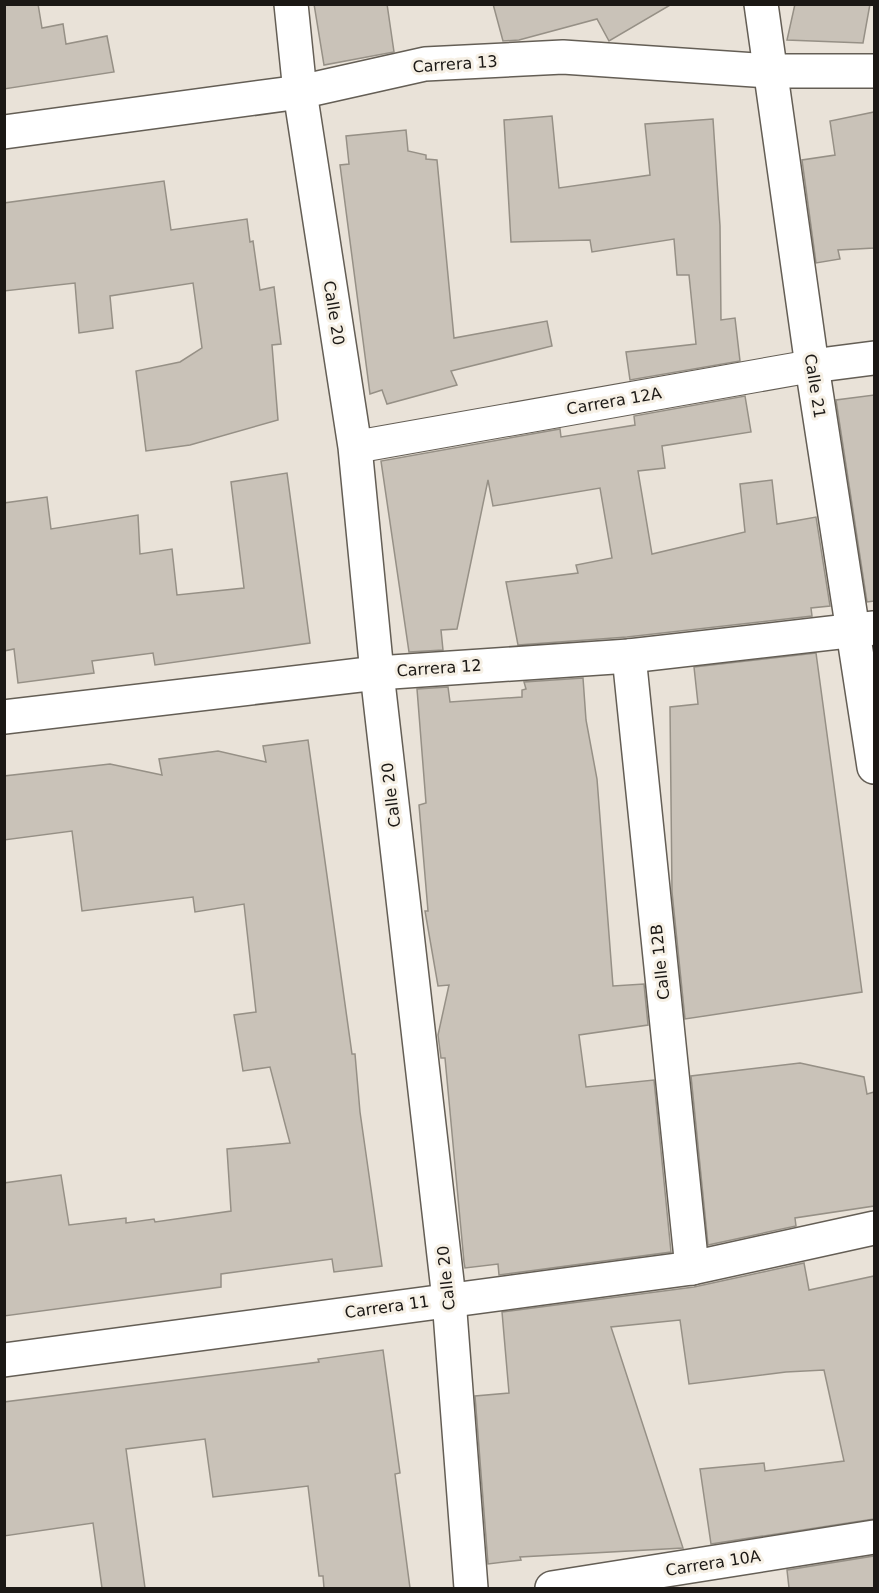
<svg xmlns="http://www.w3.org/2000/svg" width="879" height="1593" viewBox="0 0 879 1593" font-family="'DejaVu Sans',sans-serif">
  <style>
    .building { fill: #c9c2b8; stroke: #969086; stroke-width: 1.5 }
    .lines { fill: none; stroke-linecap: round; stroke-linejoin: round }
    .pedestrian-casing { stroke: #645e55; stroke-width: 34 }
    .minor-casing { stroke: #645e55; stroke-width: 36 }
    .pedestrian { stroke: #fff; stroke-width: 32 }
    .minor { stroke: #fff; stroke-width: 33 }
    .labels { text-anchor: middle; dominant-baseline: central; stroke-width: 6; stroke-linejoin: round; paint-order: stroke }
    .street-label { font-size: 16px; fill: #1b1815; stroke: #f6f0e5 }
  </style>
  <rect width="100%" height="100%" fill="#e9e2d8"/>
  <g class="building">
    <path d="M4,4H38L42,28L63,24L66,44L107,36L114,72L4,89Z"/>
    <path d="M314,4H387L394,52L324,65Z"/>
    <path d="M493,4H672L609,41L597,19L519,40L503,41Z"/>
    <path d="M795,4H870L863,43L787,40Z"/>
    <path d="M874,112V248L838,250L840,259L816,263L802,160L835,155L830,121Z"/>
    <path d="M552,116L559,188L650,175L645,124L713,119L720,226L721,320L735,318L740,361L630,380L626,352L696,344L689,275H677L674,239L592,252L590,240L511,242L504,120Z"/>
    <path d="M406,130L408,151L426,155V159L437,160L454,338L547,321L552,346L451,371L457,385L387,404L382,390L370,394L340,165L349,164L346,136Z"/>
    <path d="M164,181L171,230L247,219L250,242L253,241L260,290L274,287L281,344L272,345L278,420L190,445L146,451L136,371L180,362L202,348L193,283L110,296L113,328L79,333L75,283L4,291V203Z"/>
    <path d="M874,395V601L867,602L836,400Z"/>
    <path d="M745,396L751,432L662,446L665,468L638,471L652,554L745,532L740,484L772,480L777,524L816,517L830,606L811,608L812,616L627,637L518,645L506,582L578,573L576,565L612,558L600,488L493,506L488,480L457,629L441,630L443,650L409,652L381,461L560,429L561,437L635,425L634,416Z"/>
    <path d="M287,473L310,643L155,665L153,653L92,661L94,673L18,683L14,649L4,651V503L47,497L51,529L138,515L140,554L172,549L177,595L244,588L231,482Z"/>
    <path d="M816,653L862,992L685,1019L672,892L670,707L698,704L694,667Z"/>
    <path d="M583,678L586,720L597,779L613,986L644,984L648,1025L579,1035L586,1087L654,1080L671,1252L499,1275L498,1264L465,1268L464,1262L445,1058H441L438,1035L449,985L438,986L425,911H428L419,805L426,803L417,689L448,687L450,702L522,697V690L526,689L524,682Z"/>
    <path d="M308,740L352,1054H355L360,1112L382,1266L334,1272L332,1259L221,1274V1287L4,1316V1183L61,1175L69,1225L126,1218V1223L154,1219L155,1222L231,1211L227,1149L290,1143L270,1067L243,1071L234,1015L256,1012L244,904L195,912L193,897L82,911L72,831L4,840V776L110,764L162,775L159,759L218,751L266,762L263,746Z"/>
    <path d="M800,1063L864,1077L867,1094L874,1092V1206L795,1218L796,1226L708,1245L691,1076Z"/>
    <path d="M804,1263L809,1290L874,1276V1519L711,1544L700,1469L764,1463L765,1471L844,1461L824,1370L786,1372L689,1384L680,1320L611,1327L683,1548L520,1557L521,1560L488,1564L475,1396L509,1393L502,1312L694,1287Z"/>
    <path d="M383,1350L400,1473L395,1474L410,1588H324L323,1576H319L308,1486L213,1497L205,1439L126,1449L145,1588H102L93,1523L4,1536V1402L319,1362L318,1359Z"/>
    <path d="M874,1556V1588H789L787,1570Z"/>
  </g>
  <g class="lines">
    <defs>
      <path id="pedestrian" d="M355,447L812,366"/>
      <g id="minor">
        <path d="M291,4L300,92L355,447L377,673L449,1299L471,1588"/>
        <path d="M761,4L812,366L874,767"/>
        <path d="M4,132L300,92L425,64L563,57L769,71H874"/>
        <path d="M812,366L874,358"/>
        <path d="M629,656L692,1268"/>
        <path d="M4,717L377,673L629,656L874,628"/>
        <path d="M4,1360L692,1268L874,1228"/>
        <path d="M552,1588L874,1537"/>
      </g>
    </defs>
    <use href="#pedestrian" class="pedestrian-casing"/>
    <use href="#minor" class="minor-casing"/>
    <use href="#pedestrian" class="pedestrian"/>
    <use href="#minor" class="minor"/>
  </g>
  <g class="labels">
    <g class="street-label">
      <text transform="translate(455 64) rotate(-4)">Carrera 13</text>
      <text transform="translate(334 313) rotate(81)">Calle 20</text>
      <text transform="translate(815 386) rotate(81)">Calle 21</text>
      <text transform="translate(614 401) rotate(-10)">Carrera 12A</text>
      <text transform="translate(439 668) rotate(-4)">Carrera 12</text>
      <text transform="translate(391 795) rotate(-97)">Calle 20</text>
      <text transform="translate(660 962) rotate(-96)">Calle 12B</text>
      <text transform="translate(446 1278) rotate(-96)">Calle 20</text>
      <text transform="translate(387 1307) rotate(-8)">Carrera 11</text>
      <text transform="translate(713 1563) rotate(-9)">Carrera 10A</text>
    </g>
  </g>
  <rect width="879" height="1593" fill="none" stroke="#1b1815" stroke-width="12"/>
</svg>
